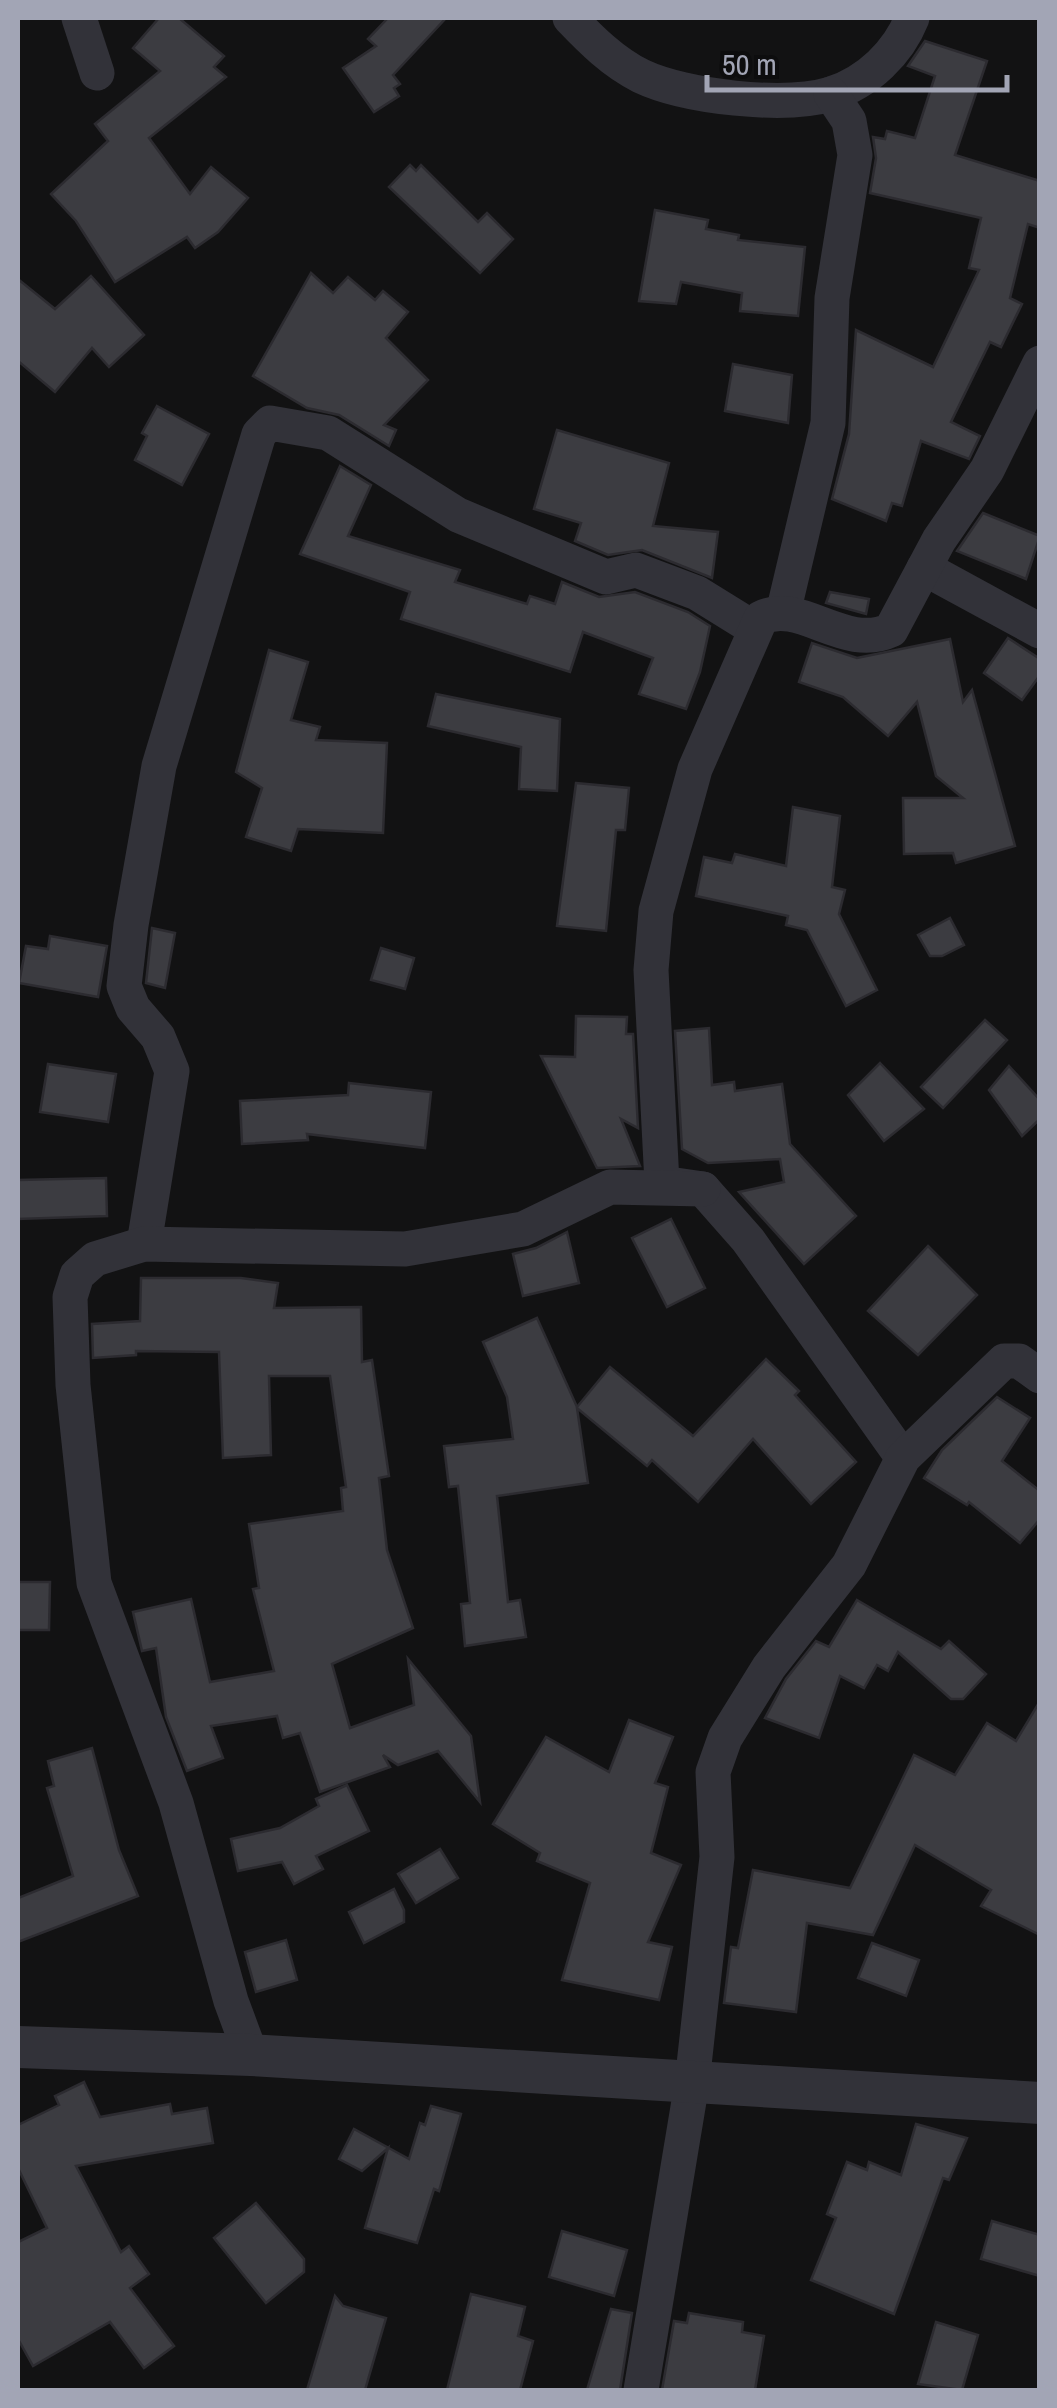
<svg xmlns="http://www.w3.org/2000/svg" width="1057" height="2408" viewBox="0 0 1057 2408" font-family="'Archivo Narrow',sans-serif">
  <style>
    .building { fill: #3c3c41; stroke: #2c2b30; stroke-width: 2.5 }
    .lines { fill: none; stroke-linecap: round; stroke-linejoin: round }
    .minor { stroke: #323239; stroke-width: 35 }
    .tertiary { stroke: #323239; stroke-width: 42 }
  </style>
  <rect width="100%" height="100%" fill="#121213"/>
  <g class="building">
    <path d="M159,18H179L224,56L214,67L226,77L149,138L190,194L211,167L248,198L218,232L195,248L187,237L115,282L76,221L51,194L108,141L95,124L160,71L133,48Z"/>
    <path d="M388,18H446L393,75L400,84L394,88L399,96L374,112L343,68L376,46L368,39Z"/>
    <path d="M925,41L987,61L955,155L1040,181V228L1028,224L1010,298L1022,304L1001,347L990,342L951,422L980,436L969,459L921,441L902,506L892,503L886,521L832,499L849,434L856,330L933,367L979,270L969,268L981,218L870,193L876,158L873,137L885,139L887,131L915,138L935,76L908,66Z"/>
    <path d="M410,165L416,171L421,165L478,222L487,213L513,239L480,273L389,187Z"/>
    <path d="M655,210L708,220L706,229L739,235L738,240L805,247L798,316L740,311L742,293L681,282L676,304L639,301Z"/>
    <path d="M311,273L333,293L348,277L375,300L383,291L408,312L386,338L428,380L384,425L396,430L389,446L339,415L307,408L253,376Z"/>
    <path d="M91,276L144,335L109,367L92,348L55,392L18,361V279L55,309Z"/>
    <path d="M733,364L792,375L788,423L725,411Z"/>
    <path d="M157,406L209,434L182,485L135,460L147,436L142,433Z"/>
    <path d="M557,430L669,463L653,526L718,532L712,578L642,550L608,555L575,541L581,523L534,509Z"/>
    <path d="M340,466L371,485L348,536L460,570L455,582L527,604L530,596L555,604L562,582L599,597L635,592L688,612L710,626L700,672L686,709L639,694L653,658L583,632L570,672L401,619L410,592L300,554Z"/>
    <path d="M983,513L1040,536L1026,579L957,551Z"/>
    <path d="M830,592L869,599L866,614L826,603Z"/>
    <path d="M1008,638L1040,659V675L1022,700L984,673Z"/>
    <path d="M950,639L963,702L972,690L1015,846L956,863L953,853L904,854L903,798H963L936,776L917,702L888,736L843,697L799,682L812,643L857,658Z"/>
    <path d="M269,650L308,662L291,720L320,727L316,740L387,743L383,833L298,829L291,851L246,837L262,788L236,772Z"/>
    <path d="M436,694L560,719L557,791L519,789L521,747L428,726Z"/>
    <path d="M576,783L629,788L625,830H616L606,931L557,926Z"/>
    <path d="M793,807L840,816L832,887L845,890L839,914L877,990L846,1006L807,930L786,925L788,916L696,896L704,857L732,863L735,854L786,866Z"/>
    <path d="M950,918L964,945L942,956H930L918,935Z"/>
    <path d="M152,928L175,933L165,988L146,983Z"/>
    <path d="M50,936L107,946L98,997L19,983L26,946L48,949Z"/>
    <path d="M381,948L414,958L405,989L371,980Z"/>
    <path d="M576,1016L627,1017L626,1034H633L638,1128L621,1119L640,1166L597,1168L541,1056L575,1057Z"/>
    <path d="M985,1020L1007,1040L943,1108L921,1087Z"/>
    <path d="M709,1028L712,1085L734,1082L735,1091L782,1084L790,1144L856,1216L804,1264L739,1192L784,1182L780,1159L708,1163L682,1149L675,1031Z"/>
    <path d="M880,1063L924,1109L884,1141L848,1095Z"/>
    <path d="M48,1064L116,1074L108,1122L40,1112Z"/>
    <path d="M1009,1066L1040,1100V1119L1022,1136L989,1090Z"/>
    <path d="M349,1083L431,1092L425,1148L307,1134L308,1140L242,1144L240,1101L348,1095Z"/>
    <path d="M106,1178L107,1216L18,1219V1180Z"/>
    <path d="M671,1219L705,1288L667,1307L632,1238Z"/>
    <path d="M567,1232L579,1283L523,1296L513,1254L536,1248Z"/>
    <path d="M928,1246L977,1295L918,1355L868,1311Z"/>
    <path d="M141,1278H241L278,1283L274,1308L361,1307L362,1362L372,1360L389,1476L379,1478L387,1550L413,1628L332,1664L350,1728L414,1705L408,1659L471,1736L480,1802L438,1751L398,1765L383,1755L390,1767L320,1792L300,1733L283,1738L277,1716L211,1726L223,1758L187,1771L166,1717L156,1648L142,1651L133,1612L191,1599L210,1682L274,1671L253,1589L259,1588L249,1524L343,1511L341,1488L346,1487L330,1376H269L271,1455L223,1458L219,1352L136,1351V1355L93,1358L92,1324L140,1321Z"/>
    <path d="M537,1318L577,1407L610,1367L693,1436L766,1359L799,1391L795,1395L856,1462L811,1504L753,1439L698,1502L652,1460L647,1466L577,1408L588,1483L497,1496L508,1602L520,1600L526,1637L465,1646L461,1604L470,1603L458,1486L449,1487L444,1446L513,1439L507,1397L483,1342Z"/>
    <path d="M997,1397L1030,1418L1002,1461L1040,1491V1519L1020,1543L969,1502L967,1505L924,1478L942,1450Z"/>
    <path d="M18,1582H50L49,1630H18Z"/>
    <path d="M857,1600L941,1649L949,1641L986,1674L963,1699H951L898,1652L888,1671L877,1665L864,1688L840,1676L819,1738L765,1718L786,1679L816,1641L829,1647Z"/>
    <path d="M1040,1701V1935L981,1906L991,1890L915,1845L873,1935L807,1923L796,2012L724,2003L731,1947L738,1948L753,1870L850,1888L914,1755L955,1775L987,1723L1016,1741Z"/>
    <path d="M629,1720L673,1737L655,1783L668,1787L651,1853L681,1865L648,1942L672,1947L659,2000L562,1980L590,1883L537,1861L540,1853L493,1824L546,1737L609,1772Z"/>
    <path d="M92,1748L119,1850L138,1896L18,1942V1898L73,1876L47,1788L54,1786L48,1761Z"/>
    <path d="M347,1785L369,1831L316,1856L323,1869L294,1884L282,1862L238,1871L231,1839L280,1828L319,1806L316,1799Z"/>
    <path d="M440,1849L458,1878L416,1903L398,1874Z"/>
    <path d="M394,1889L404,1910V1922L364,1943L349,1912Z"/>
    <path d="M286,1940L297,1980L256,1992L245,1952Z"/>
    <path d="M872,1943L919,1960L906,1996L858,1978Z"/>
    <path d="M84,2082L100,2117L170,2104L172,2114L207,2108L213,2143L76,2166L121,2252L129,2246L149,2274L130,2288L174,2346L144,2368L110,2322L33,2366L18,2339V2242L47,2228L18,2168V2125L59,2105L55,2096Z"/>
    <path d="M431,2106L461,2114L439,2191L434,2189L417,2243L365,2228L388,2148L362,2171L339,2159L354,2129L409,2159L420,2123L425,2125Z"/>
    <path d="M916,2124L967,2138L949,2180L943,2178L894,2314L811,2280L836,2218L827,2214L847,2162L867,2170L869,2162L901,2175Z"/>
    <path d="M256,2203L304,2259V2272L266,2303L214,2238Z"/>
    <path d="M992,2221L1040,2235V2276L981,2259Z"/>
    <path d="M562,2231L627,2250L614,2296L549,2277Z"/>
    <path d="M471,2294L525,2307L518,2336L533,2341L520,2390H447Z"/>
    <path d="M335,2296L343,2306L386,2318L365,2390H307Z"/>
    <path d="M611,2309L632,2313L620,2390H587Z"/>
    <path d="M689,2313L743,2322L742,2332L764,2336L755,2390H662L674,2321L687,2323Z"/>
    <path d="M936,2322L978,2335L962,2390L918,2384Z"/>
  </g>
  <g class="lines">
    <g class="minor">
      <path d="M79,18L97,73"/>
      <path d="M570,18C591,40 613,62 641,76C685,97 784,108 831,94C868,82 898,53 912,18"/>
      <path d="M924,568L1040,631"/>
      <path d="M783,613L828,423L832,298L855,155L849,121L831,94"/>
      <path d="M144,1244L172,1071L158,1037L133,1008L124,986L131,925L159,766L259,434L270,423L328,433L458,515L606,577L636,570L697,593L755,629"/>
      <path d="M903,1458L748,1240L703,1189L662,1183L651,970L656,911L695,769L761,618C800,598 844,652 891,630L939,540L987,470L1040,363"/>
      <path d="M251,2055L231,2001L176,1803L94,1583L73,1385L70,1297L77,1275L95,1259L144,1244L405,1249L523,1229L610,1187L703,1189"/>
      <path d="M641,2390L692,2083L717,1857L713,1772L725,1738L769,1667L849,1565L903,1458L1004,1361H1019L1040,1376"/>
    </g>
    <path class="tertiary" d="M18,2047L251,2055L1040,2103"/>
  </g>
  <rect width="1057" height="2408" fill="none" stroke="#a2a5b5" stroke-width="40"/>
  <path d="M707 75v15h300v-15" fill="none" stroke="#a2a5b5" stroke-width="5"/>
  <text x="722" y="75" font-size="30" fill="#a2a5b5" stroke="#0d0d0e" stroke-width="8" paint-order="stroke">50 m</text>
</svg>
